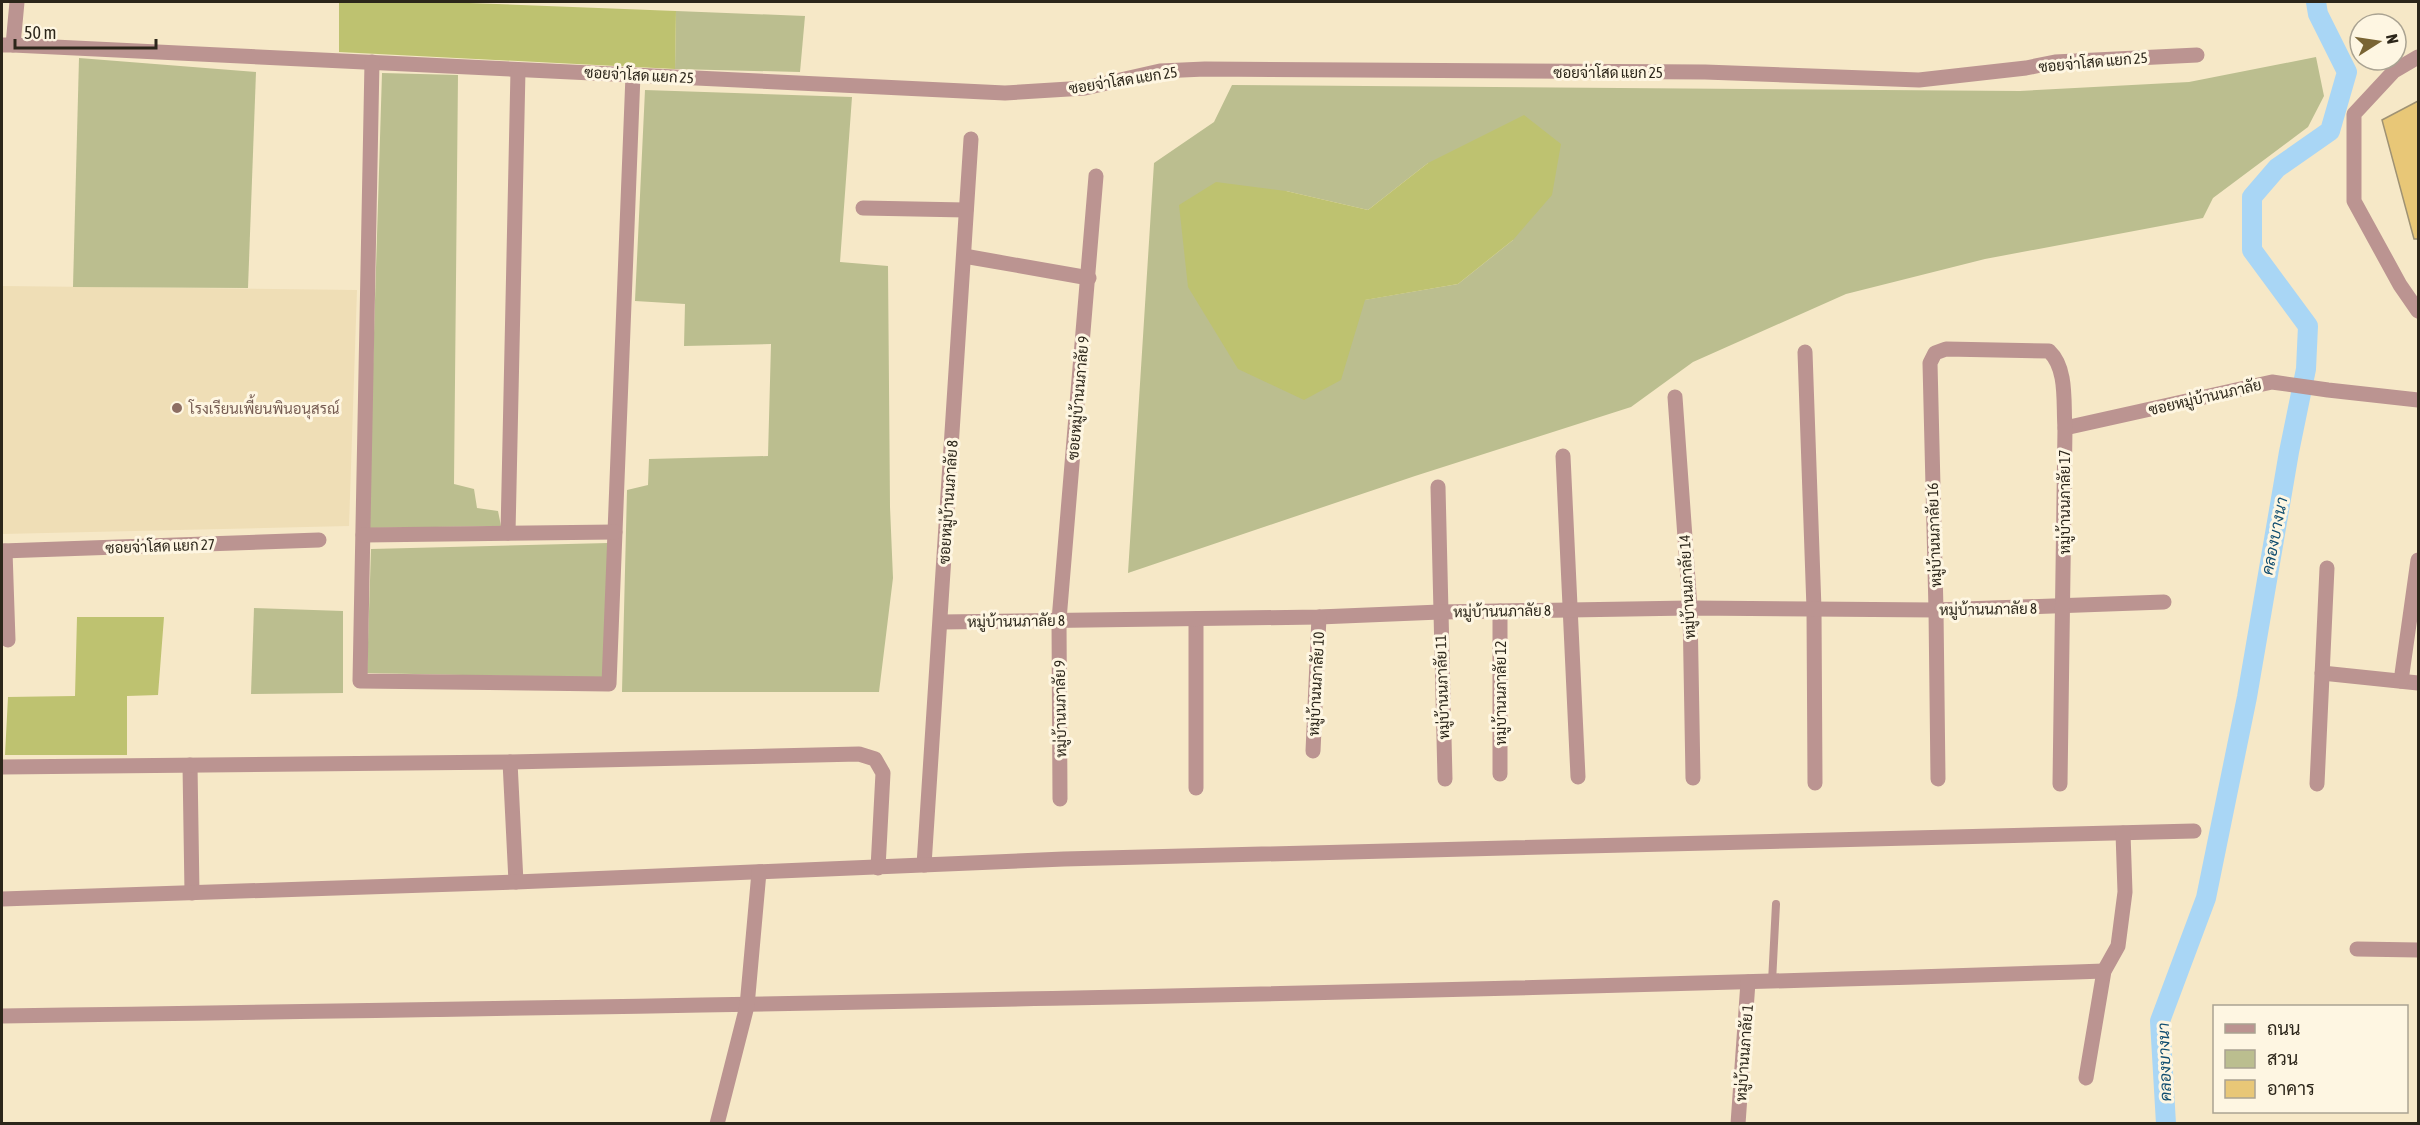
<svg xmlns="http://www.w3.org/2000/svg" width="2420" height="1125" viewBox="0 0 2420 1125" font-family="'Asap Condensed',Sarabun,sans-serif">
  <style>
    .built { fill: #efdeb6 }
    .green { fill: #bbbe8f; fill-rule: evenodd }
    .forest { fill: #bec270 }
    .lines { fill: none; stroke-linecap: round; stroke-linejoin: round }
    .canal { stroke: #a9d6f5; stroke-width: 20 }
    .building { fill: #e8c777; stroke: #9f9273; stroke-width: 1.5 }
    .lane { stroke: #bb9491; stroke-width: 8 }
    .street { stroke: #bb9491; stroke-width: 15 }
    .education-dot { fill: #8d6e63; stroke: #fef6e2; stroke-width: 2 }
    .labels { text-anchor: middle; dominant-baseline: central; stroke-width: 6; stroke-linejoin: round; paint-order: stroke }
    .street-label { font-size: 15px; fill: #2c261a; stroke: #fef6e2 }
    .education-label { font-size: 15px; fill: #785e54; stroke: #fef6e2; text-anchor: start }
    .water-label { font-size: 16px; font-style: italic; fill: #104d6f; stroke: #fef6e2 }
  </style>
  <rect width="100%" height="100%" fill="#f6e8c7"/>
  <path class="built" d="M2,286L357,290L349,526L2,534Z"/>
  <g class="green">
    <path d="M676,11L805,16L800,72L675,69Z"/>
    <path d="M2316,57L2324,96L2308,127L2213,198L2203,218L1985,259L1846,294L1693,362L1631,407L1415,476L1128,573L1154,163L1214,122L1232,85L2020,91L2189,82ZM1428,163L1513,240L1458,284L1364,300L1286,191L1368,210Z"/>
    <path d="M79,58L256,72L248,288L73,287Z"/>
    <path d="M382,73L458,75L454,484L474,489L477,508L498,511L501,526L368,528Z"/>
    <path d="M645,90L852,97L840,262L888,266L890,507L893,578L879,692H622L627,490L648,485L649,459L768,456L771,344L684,346L685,304L635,301Z"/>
    <path d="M608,543L603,678L367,673L371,549Z"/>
    <path d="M254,608L343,611V693L251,694Z"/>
  </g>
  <g class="forest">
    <path d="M339,2H442L676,11L675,69L339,52Z"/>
    <path d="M1524,115L1561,144L1552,195L1513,240L1458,284L1365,300L1341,380L1304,400L1238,369L1188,287L1179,205L1216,182L1286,191L1368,210L1428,163Z"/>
    <path d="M77,617H164L158,695L127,696V755H5L8,697L75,696Z"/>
  </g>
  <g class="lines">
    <path class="canal" d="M2166,1124L2160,1021L2206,898L2247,697L2289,452L2306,369L2308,326L2252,250V197L2277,168L2330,131L2347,72L2318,14L2316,2"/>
  </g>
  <path class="building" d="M2418,101V239H2414L2382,120Z"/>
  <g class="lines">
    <path class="lane" d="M1772,982L1776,904"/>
    <g class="street">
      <path d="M2,45H13L17,2"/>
      <path d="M13,45L1005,93L1085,88L1160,71L1205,69L1705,72L1919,80L2026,68L2055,62L2197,55"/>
      <path d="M2418,57L2394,71L2354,114V201L2400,285L2418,311"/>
      <path d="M372,62L360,681L609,684L633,75"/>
      <path d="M863,208L966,210"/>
      <path d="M964,256L1089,278"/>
      <path d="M1805,352L1814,609L1815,783"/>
      <path d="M1675,397L1690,608L1693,778"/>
      <path d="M2065,428L2272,382L2328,390L2418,400"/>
      <path d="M1563,456L1578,777"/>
      <path d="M1438,487L1445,779"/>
      <path d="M508,533L518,70"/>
      <path d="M363,535L615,532"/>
      <path d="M2,551L319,540"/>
      <path d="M5,551L8,640"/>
      <path d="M1500,611V774"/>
      <path d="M1196,619V788"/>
      <path d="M941,622L1319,617L1440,612L1690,608L1936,610L2164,602"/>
      <path d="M2322,673L2418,683"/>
      <path d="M2401,681L2418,560"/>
      <path d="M1313,751L1319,617"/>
      <path d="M510,762L516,882"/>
      <path d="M190,765L192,893"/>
      <path d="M2,767L510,762L859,754L875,759L883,773L878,868"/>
      <path d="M1938,779L1936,610L1930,363L1935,353L1946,349L2049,351C2068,369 2063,404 2065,428L2060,784"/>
      <path d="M2317,784L2327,568"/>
      <path d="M1060,799L1059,620L1096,176"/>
      <path d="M924,865L971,139"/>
      <path d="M2,899L516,882L1064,859L2194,831"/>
      <path d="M2357,949L2418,950"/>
      <path d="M2,1016C702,1006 1403,994 2104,971"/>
      <path d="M2086,1078L2104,971L2118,946L2125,892L2123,833"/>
      <path d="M717,1124L747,1006L759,872"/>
      <path d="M1738,1124L1748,982"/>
    </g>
  </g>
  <circle class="education-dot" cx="177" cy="408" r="6"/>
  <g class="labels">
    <g class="street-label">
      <text transform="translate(2093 62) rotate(-5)">ซอยจ่าโสด แยก 25</text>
      <text x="1608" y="72">ซอยจ่าโสด แยก 25</text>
      <text transform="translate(639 75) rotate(3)">ซอยจ่าโสด แยก 25</text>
      <text transform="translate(1123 80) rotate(-9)">ซอยจ่าโสด แยก 25</text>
      <text transform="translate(2205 397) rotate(-13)">ซอยหมู่บ้านนภาลัย</text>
      <text transform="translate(1078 398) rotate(-85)">ซอยหมู่บ้านนภาลัย 9</text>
      <text transform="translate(948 502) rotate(-86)">ซอยหมู่บ้านนภาลัย 8</text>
      <text transform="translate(2064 502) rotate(-90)">หมู่บ้านนภาลัย 17</text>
      <text transform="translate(1934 535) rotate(-92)">หมู่บ้านนภาลัย 16</text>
      <text transform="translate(160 546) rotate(-2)">ซอยจ่าโสด แยก 27</text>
      <text transform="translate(1687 587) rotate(-93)">หมู่บ้านนภาลัย 14</text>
      <text transform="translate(1988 609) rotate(-1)">หมู่บ้านนภาลัย 8</text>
      <text transform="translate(1502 611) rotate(-1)">หมู่บ้านนภาลัย 8</text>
      <text transform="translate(1016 621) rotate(-1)">หมู่บ้านนภาลัย 8</text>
      <text transform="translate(1316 684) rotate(-87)">หมู่บ้านนภาลัย 10</text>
      <text transform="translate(1442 687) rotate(-92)">หมู่บ้านนภาลัย 11</text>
      <text transform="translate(1500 693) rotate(-90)">หมู่บ้านนภาลัย 12</text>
      <text transform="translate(1060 709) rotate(-91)">หมู่บ้านนภาลัย 9</text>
      <text transform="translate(1744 1053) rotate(-86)">หมู่บ้านนภาลัย 1</text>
    </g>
    <g class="education-label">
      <text x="189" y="408">โรงเรียนเพี้ยนพินอนุสรณ์</text>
    </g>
    <g class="water-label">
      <text transform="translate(2274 536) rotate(-79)">คลองบางนา</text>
      <text transform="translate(2164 1062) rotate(-92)">คลองบางนา</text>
    </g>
  </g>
  <rect width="2420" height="1125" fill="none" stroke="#2c261a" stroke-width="6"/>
  <rect x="2213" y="1005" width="195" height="108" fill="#fef6e2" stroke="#aaa392" stroke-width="1.5"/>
  <rect x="2225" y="1024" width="30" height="9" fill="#bb9491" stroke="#aaa392" stroke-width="1.5"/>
  <text x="2267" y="1035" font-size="18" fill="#2c261a">ถนน</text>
  <rect x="2225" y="1050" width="30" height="18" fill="#bbbe8f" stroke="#aaa392" stroke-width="1.5"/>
  <text x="2267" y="1065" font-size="18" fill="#2c261a">สวน</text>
  <rect x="2225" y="1080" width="30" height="18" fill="#e8c777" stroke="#aaa392" stroke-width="1.5"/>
  <text x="2267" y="1095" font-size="18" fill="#2c261a">อาคาร</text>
  <g transform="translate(2378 42) rotate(78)"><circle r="28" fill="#fef6e2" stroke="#aaa392" stroke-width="1.5"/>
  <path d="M0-4.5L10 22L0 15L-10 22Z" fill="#796433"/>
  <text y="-9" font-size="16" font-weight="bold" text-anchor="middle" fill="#2c261a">N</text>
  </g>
  <path d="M15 39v9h141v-9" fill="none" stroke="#2c261a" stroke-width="3"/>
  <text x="24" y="39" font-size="18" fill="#2c261a" stroke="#fef6e2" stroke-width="4.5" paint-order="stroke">50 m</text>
</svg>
